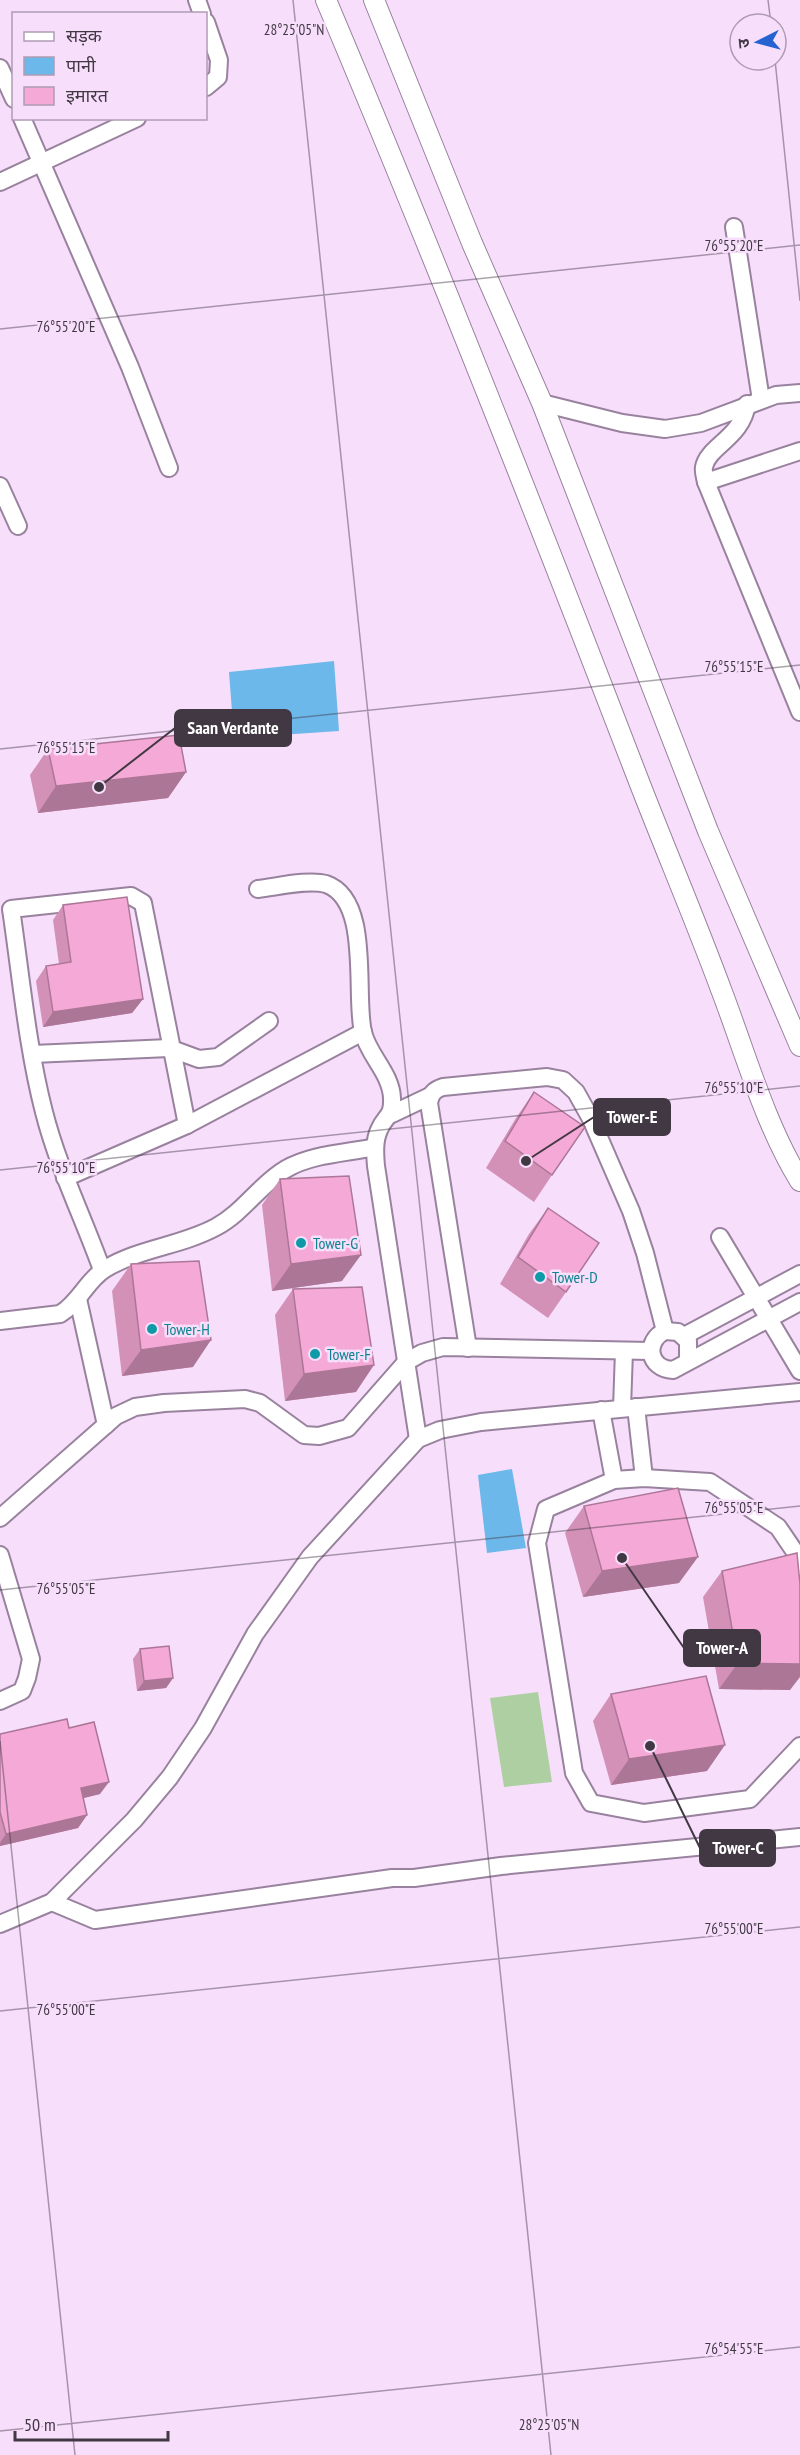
<svg xmlns="http://www.w3.org/2000/svg" width="800" height="2455" viewBox="0 0 800 2455" font-family="'PT Sans Narrow','Noto Sans Devanagari',sans-serif">
  <style>
    .green { fill: #aecfa1 }
    .water { fill: #6db8eb }
    .lines { fill: none; stroke-linecap: round; stroke-linejoin: round }
    .minor-casing { stroke: #98829d; stroke-width: 20 }
    .tertiary-casing { stroke: #98829d; stroke-width: 22 }
    .minor { stroke: #fff; stroke-width: 16 }
    .tertiary { stroke: #fff; stroke-width: 20 }
    .wall { fill: #d391b8 }
    .shaded-wall { fill: #ac7696 }
    .building { fill: #f5a9d6; stroke: #ac7696; stroke-width: 1.5 }
    .ticks { fill: none; stroke: #423844; stroke-width: 1.5; stroke-opacity: 0.45 }
    .culture-dot { fill: #0f9aa8; stroke: #f7dffc; stroke-width: 2 }
    .labels { text-anchor: middle; dominant-baseline: central; stroke-width: 5; stroke-linejoin: round; paint-order: stroke }
    .culture-label { font-size: 16px; fill: #0d838f; stroke: #f7dffc; text-anchor: start }
    .ticks-label { font-size: 15px; text-anchor: middle; fill: #423844; stroke: #f7dffc; stroke-width: 5; stroke-linejoin: round; paint-order: stroke }
    .leader { fill: none; stroke: #423844; stroke-width: 2 }
    .callout-dot { fill: #423844; stroke: #f7dffc; stroke-width: 2 }
    .callout { fill: #423844; stroke: #423844; stroke-width: 2 }
    .callout-label { font-size: 18px; text-anchor: middle; font-weight: bold; fill: #fff }
  </style>
  <rect width="100%" height="100%" fill="#f7dffc"/>
  <path class="green" d="M538,1692L552,1782L504,1787L490,1698Z"/>
  <g class="water">
    <path d="M334,661L339,731L234,738L229,672Z"/>
    <path d="M512,1469L526,1548L487,1553L478,1475Z"/>
  </g>
  <g class="lines">
    <defs>
      <g id="minor">
        <path d="M197,0L202,14"/>
        <path d="M206,22L219,60L218,77L206,87"/>
        <path d="M0,68L14,99"/>
        <path d="M22,118L130,367L169,468"/>
        <path d="M0,182L137,118"/>
        <path d="M734,227L761,400"/>
        <path d="M542,403L622,423L665,429L701,423L776,395L800,393"/>
        <path d="M747,404C742,438 708,446 704,467C703,472 705,477 706,482L800,712"/>
        <path d="M706,482L800,451"/>
        <path d="M0,486L18,526"/>
        <path d="M258,889C276,887 309,879 326,884C372,900 354,995 363,1032C368,1055 391,1073 392,1098C393,1118 385,1115 379,1130C374,1141 375,1154 376,1166L418,1439"/>
        <path d="M33,1054L169,1048L199,1059L218,1057L269,1021"/>
        <path d="M392,1114L430,1096"/>
        <path d="M187,1125L363,1032"/>
        <path d="M65,1178L187,1125L143,903L131,896L11,909C21,976 27,1046 44,1112C58,1167 83,1217 102,1270"/>
        <path d="M720,1237L800,1371"/>
        <path d="M78,1299L106,1425"/>
        <path d="M0,1321L60,1314C79,1303 87,1280 105,1269C139,1248 181,1246 216,1227C244,1212 260,1184 286,1169C311,1154 347,1153 375,1147"/>
        <path d="M684,1336L800,1274"/>
        <path d="M468,1348L429,1103C431,1093 434,1090 443,1087L547,1077L563,1080L576,1092L591,1119L631,1211L645,1253L665,1331"/>
        <path d="M688,1360V1341L678,1332L665,1331C644,1341 648,1369 673,1370L800,1302"/>
        <path d="M636,1407L644,1478"/>
        <path d="M622,1408L624,1351"/>
        <path d="M601,1410L614,1480"/>
        <path d="M0,1518L116,1416L135,1407L164,1403L245,1399L260,1403L304,1435L319,1436L348,1428L406,1362L422,1353L443,1347L651,1351"/>
        <path d="M0,1555L31,1659L27,1678L22,1691L0,1701"/>
        <path d="M800,1567L797,1555L778,1527L710,1482L644,1478L614,1480L546,1509L537,1543L574,1773L591,1803L644,1813L750,1799L800,1746"/>
        <path d="M52,1902L95,1920L392,1878H414L501,1866L800,1837"/>
        <path d="M0,1924L52,1902L134,1820L170,1777L203,1728L255,1634L310,1557L418,1439L440,1430L481,1422L800,1392"/>
      </g>
      <g id="tertiary">
        <path d="M326,0C433,253 534,509 633,766C662,842 694,916 722,992C746,1055 765,1124 800,1181"/>
        <path d="M374,0L472,243L542,403L708,831L800,1046"/>
      </g>
    </defs>
    <use href="#minor" class="minor-casing"/>
    <use href="#tertiary" class="tertiary-casing"/>
    <use href="#minor" class="minor"/>
    <use href="#tertiary" class="tertiary"/>
  </g>
  <g class="wall">
    <path d="M48,749L186,772L168,798L38,813L30,775Z"/>
    <path d="M63,905L143,999L132,1013L43,1027L36,981L46,966L59,964L53,920Z"/>
    <path d="M534,1092L552,1175L534,1202L486,1168L516,1118Z"/>
    <path d="M280,1179L342,1281L272,1291L262,1205Z"/>
    <path d="M548,1208L566,1292L548,1318L500,1284L529,1234Z"/>
    <path d="M131,1264L193,1367L122,1376L112,1291Z"/>
    <path d="M293,1289L356,1392L285,1401L275,1315Z"/>
    <path d="M584,1506L679,1583L583,1597L565,1533Z"/>
    <path d="M722,1571L790,1690L719,1689L703,1597Z"/>
    <path d="M140,1649L173,1678L166,1688L137,1691L133,1659Z"/>
    <path d="M611,1694L707,1771L611,1785L593,1721Z"/>
    <path d="M0,1734L100,1794L83,1798L87,1815L78,1828L0,1846Z"/>
  </g>
  <g class="shaded-wall">
    <path d="M186,772L168,798L38,813L56,786Z"/>
    <path d="M143,999L132,1013L43,1027L53,1012Z"/>
    <path d="M361,1255L342,1281L272,1291L291,1264Z"/>
    <path d="M211,1340L193,1367L122,1376L141,1350Z"/>
    <path d="M374,1365L356,1392L285,1401L304,1374Z"/>
    <path d="M698,1557L679,1583L583,1597L602,1571Z"/>
    <path d="M738,1663L800,1664V1677L790,1690L719,1689Z"/>
    <path d="M173,1678L166,1688L137,1691L144,1681Z"/>
    <path d="M725,1745L707,1771L611,1785L629,1759Z"/>
    <path d="M109,1782L100,1794L72,1801L81,1788Z"/>
    <path d="M87,1815L78,1828L0,1846V1843L6,1834Z"/>
  </g>
  <g class="building">
    <path d="M179,735L186,772L56,786L48,749Z"/>
    <path d="M127,897L143,999L53,1012L46,966L71,962L63,905Z"/>
    <path d="M534,1092L585,1127L552,1175L505,1141Z"/>
    <path d="M349,1176L361,1255L291,1264L280,1179Z"/>
    <path d="M548,1208L599,1243L566,1292L518,1257Z"/>
    <path d="M199,1261L211,1340L141,1350L131,1264Z"/>
    <path d="M362,1287L374,1365L304,1374L293,1289Z"/>
    <path d="M678,1488L698,1557L602,1571L584,1506Z"/>
    <path d="M797,1553L800,1584V1664L738,1663L722,1571Z"/>
    <path d="M169,1646L173,1678L144,1681L140,1649Z"/>
    <path d="M706,1676L725,1745L629,1759L611,1694Z"/>
    <path d="M67,1719L69,1728L94,1722L109,1782L81,1788L87,1815L6,1834L0,1812V1734Z"/>
  </g>
  <path class="ticks" d="M293,0L551,2455M768,0L771,24M775,60L800,301M0,329L800,245M0,749L800,665M0,1170L800,1086M0,1590L800,1506M0,1741L75,2455M0,2011L800,1927M0,2431L800,2347"/>
  <g class="culture-dot">
    <circle cx="301" cy="1243" r="6"/>
    <circle cx="540" cy="1277" r="6"/>
    <circle cx="152" cy="1329" r="6"/>
    <circle cx="315" cy="1354" r="6"/>
  </g>
  <g class="labels">
    <g class="culture-label">
      <text x="313" y="1243">Tower-G</text>
      <text x="552" y="1277">Tower-D</text>
      <text x="164" y="1329">Tower-H</text>
      <text x="327" y="1354">Tower-F</text>
    </g>
  </g>
  <g class="ticks-label">
    <text x="294" y="35">28°25'05"N</text>
    <text x="734" y="251">76°55'20"E</text>
    <text x="66" y="332">76°55'20"E</text>
    <text x="734" y="672">76°55'15"E</text>
    <text x="66" y="753">76°55'15"E</text>
    <text x="734" y="1093">76°55'10"E</text>
    <text x="66" y="1173">76°55'10"E</text>
    <text x="734" y="1513">76°55'05"E</text>
    <text x="66" y="1594">76°55'05"E</text>
    <text x="734" y="1934">76°55'00"E</text>
    <text x="66" y="2015">76°55'00"E</text>
    <text x="734" y="2354">76°54'55"E</text>
    <text x="549" y="2430">28°25'05"N</text>
  </g>
  <path class="leader" d="M99 787L175 728M526 1161L594 1117M622 1558L684 1648M650 1746L700 1848"/>
  <g class="callout-dot">
    <circle cx="99" cy="787" r="6"/>
    <circle cx="526" cy="1161" r="6"/>
    <circle cx="622" cy="1558" r="6"/>
    <circle cx="650" cy="1746" r="6"/>
  </g>
  <g class="callout">
    <rect x="175" y="710" width="116" height="36" rx="6"/>
    <rect x="594" y="1099" width="76" height="36" rx="6"/>
    <rect x="684" y="1630" width="76" height="36" rx="6"/>
    <rect x="700" y="1830" width="75" height="36" rx="6"/>
  </g>
  <g class="callout-label">
    <text x="233" y="734">Saan Verdante</text>
    <text x="632" y="1123">Tower-E</text>
    <text x="722" y="1654">Tower-A</text>
    <text x="738" y="1854">Tower-C</text>
  </g>
  <rect x="12" y="12" width="195" height="108" fill="#f7dffc" stroke="#af9cb2" stroke-width="1.5"/>
  <rect x="24" y="32" width="30" height="9" fill="#ffffff" stroke="#af9cb2" stroke-width="1.5"/>
  <text x="66" y="42" font-size="18" fill="#423844">सड़क</text>
  <rect x="24" y="57" width="30" height="18" fill="#6db8eb" stroke="#af9cb2" stroke-width="1.5"/>
  <text x="66" y="72" font-size="18" fill="#423844">पानी</text>
  <rect x="24" y="87" width="30" height="18" fill="#f5a9d6" stroke="#af9cb2" stroke-width="1.5"/>
  <text x="66" y="102" font-size="18" fill="#423844">इमारत</text>
  <g transform="translate(758 42) rotate(264)"><circle r="28" fill="#f7dffc" stroke="#af9cb2" stroke-width="1.5"/>
  <path d="M0-4.5L10 22L0 15L-10 22Z" fill="#2763d0"/>
  <text y="-9" font-size="16" font-weight="bold" text-anchor="middle" fill="#423844">उ</text>
  </g>
  <path d="M15 2431v9h153v-9" fill="none" stroke="#423844" stroke-width="3"/>
  <text x="24" y="2431" font-size="18" fill="#423844" stroke="#f7dffc" stroke-width="4.5" paint-order="stroke">50 m</text>
</svg>
